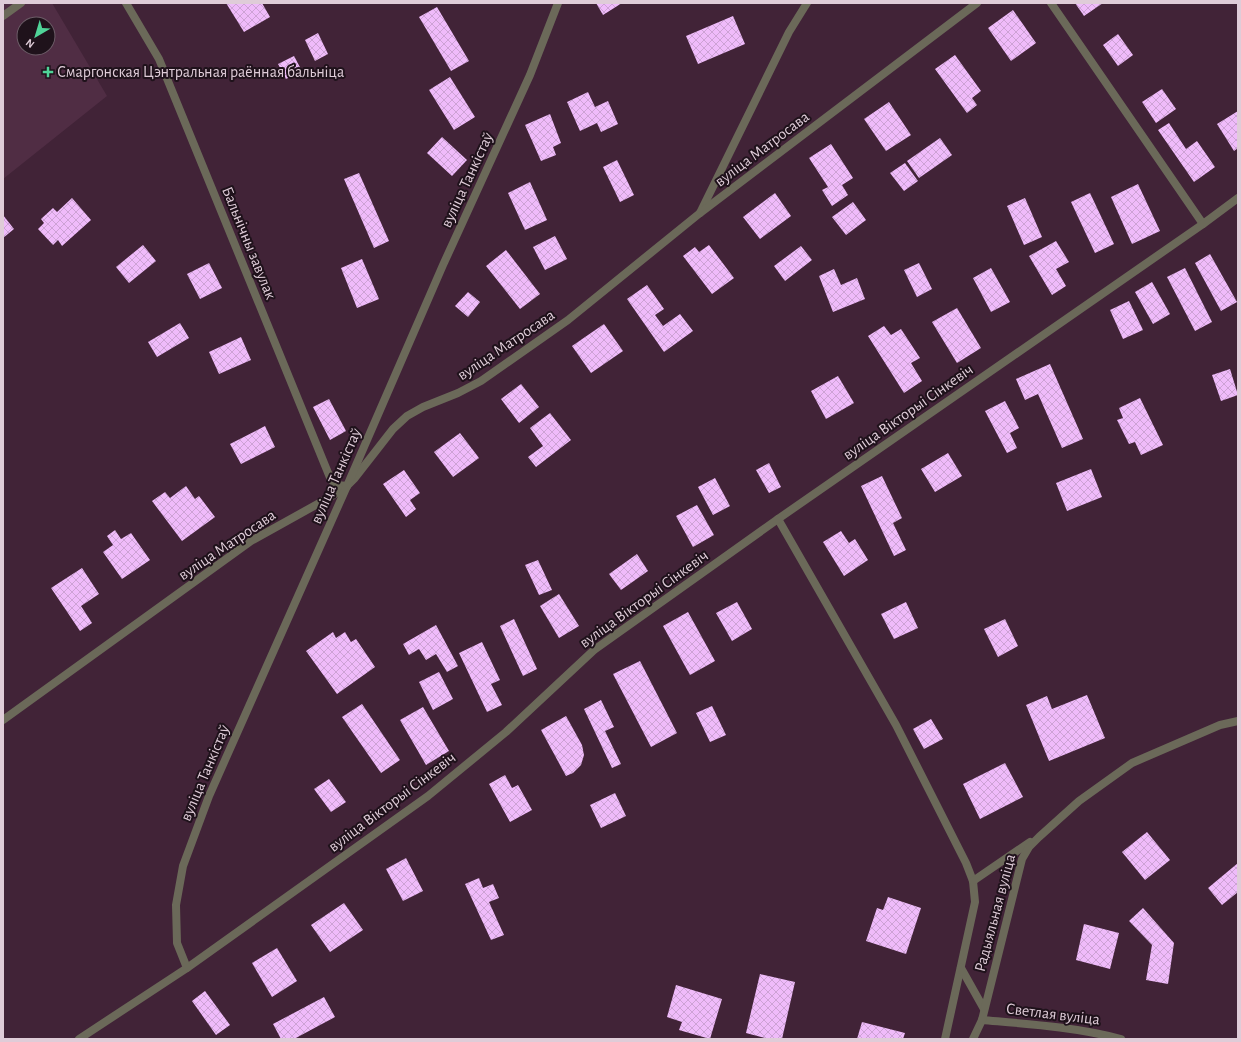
<svg xmlns="http://www.w3.org/2000/svg" width="1241" height="1042" viewBox="0 0 1241 1042" font-family="'Alegreya Sans',sans-serif">
  <style>
    .built { fill: #502d44; fill-rule: evenodd }
    .building { fill: url(#building-cross-hatch) }
    .lines { fill: none; stroke-linecap: round; stroke-linejoin: round }
    .service { stroke: #6b6959; stroke-width: 8 }
    .minor { stroke: #6b6959; stroke-width: 8 }
    .tertiary { stroke: #6b6959; stroke-width: 8 }
    .poi-dot { fill: #50d398; stroke: #1f121b; stroke-width: 1.5 }
    .labels { text-anchor: middle; dominant-baseline: central; stroke-width: 4; stroke-linejoin: round; paint-order: stroke }
    .poi-label { font-size: 16px; fill: #dfccd8; stroke: #1f121b; text-anchor: start }
    .street-label { font-size: 16px; fill: #dfccd8; stroke: #1f121b }
  </style>
  <defs>
    <pattern id="building-cross-hatch" width="8" height="8" patternUnits="userSpaceOnUse"><rect width="8" height="8" fill="#efbbfa"/><path d="M0 0l8 8M0 8l8-8" fill="none" stroke="#cda2d5"/></pattern>
  </defs>
  <rect width="100%" height="100%" fill="#412337"/>
  <path class="built" d="M3,3H52L107,96L3,179ZM24,24H48V48H24Z"/>
  <g class="building">
    <path d="M226,3H262L270,17L244,32Z"/>
    <path d="M596,3H622L603,15Z"/>
    <path d="M1075,3H1103L1084,16Z"/>
    <path d="M437,7L469,61L451,71L419,17Z"/>
    <path d="M1013,10L1036,43L1011,61L988,28Z"/>
    <path d="M733,16L745,44L698,64L686,36Z"/>
    <path d="M318,33L328,54L315,61L305,40Z"/>
    <path d="M1118,34L1133,55L1118,66L1103,45Z"/>
    <path d="M955,55L981,91L972,98L977,105L967,113L935,69Z"/>
    <path d="M294,56L302,71L286,79L278,64Z"/>
    <path d="M450,77L475,117L454,130L429,90Z"/>
    <path d="M1162,89L1176,109L1156,123L1142,102Z"/>
    <path d="M588,92L595,107L608,101L618,124L601,132L597,123L580,131L567,102Z"/>
    <path d="M889,102L911,135L886,151L864,119Z"/>
    <path d="M1238,111V148L1234,151L1217,124Z"/>
    <path d="M550,114L561,143L553,147L556,155L541,161L525,125Z"/>
    <path d="M1169,123L1186,149L1197,141L1215,167L1194,182L1158,130Z"/>
    <path d="M442,137L467,160L452,176L427,153Z"/>
    <path d="M940,138L952,155L919,178L907,161Z"/>
    <path d="M831,144L853,178L842,185L848,195L832,206L822,190L828,187L809,158Z"/>
    <path d="M617,160L634,195L620,202L603,167Z"/>
    <path d="M905,163L918,181L904,191L890,173Z"/>
    <path d="M359,173L389,241L374,248L344,179Z"/>
    <path d="M530,182L547,220L525,230L508,193Z"/>
    <path d="M1138,184L1160,231L1132,244L1111,197Z"/>
    <path d="M775,193L791,216L760,239L743,217Z"/>
    <path d="M1090,193L1114,244L1095,253L1071,202Z"/>
    <path d="M72,198L91,220L62,246L58,240L53,245L38,229L44,223L41,219L53,208L57,212Z"/>
    <path d="M1025,198L1042,237L1024,245L1007,206Z"/>
    <path d="M853,202L866,220L846,235L832,217Z"/>
    <path d="M3,215L14,229L3,238Z"/>
    <path d="M555,236L567,259L545,270L533,247Z"/>
    <path d="M1056,241L1069,262L1056,269L1066,286L1052,295L1029,256Z"/>
    <path d="M143,245L156,261L129,283L116,267Z"/>
    <path d="M709,245L734,278L712,294L683,256L695,247L699,252Z"/>
    <path d="M801,246L812,260L785,281L774,266Z"/>
    <path d="M506,250L540,294L520,309L486,266Z"/>
    <path d="M1210,254L1237,302L1221,311L1195,263Z"/>
    <path d="M362,259L379,299L357,308L341,268Z"/>
    <path d="M209,263L222,288L200,299L187,274Z"/>
    <path d="M919,263L932,289L917,297L904,270Z"/>
    <path d="M991,268L1010,302L991,312L973,278Z"/>
    <path d="M1185,268L1212,322L1195,331L1167,277Z"/>
    <path d="M834,269L841,285L857,278L865,299L833,312L819,276Z"/>
    <path d="M1152,282L1170,314L1153,324L1135,292Z"/>
    <path d="M647,285L664,309L655,315L663,326L680,314L693,331L664,352L627,299Z"/>
    <path d="M468,292L480,302L468,317L455,306Z"/>
    <path d="M1129,301L1143,330L1123,339L1110,310Z"/>
    <path d="M957,308L981,348L957,363L932,322Z"/>
    <path d="M180,323L189,338L157,357L148,342Z"/>
    <path d="M604,324L623,351L591,373L572,346Z"/>
    <path d="M884,326L891,335L901,329L920,358L911,363L922,381L904,393L868,336Z"/>
    <path d="M241,337L251,360L219,374L209,352Z"/>
    <path d="M1050,364L1083,439L1062,448L1038,394L1025,400L1016,379Z"/>
    <path d="M1230,369L1238,395L1221,401L1212,375Z"/>
    <path d="M838,376L854,403L826,419L811,391Z"/>
    <path d="M521,384L539,407L519,423L501,399Z"/>
    <path d="M1140,398L1163,445L1141,455L1135,442L1129,444L1117,420L1123,418L1119,408Z"/>
    <path d="M329,399L346,431L330,440L313,407Z"/>
    <path d="M1005,401L1019,428L1010,433L1017,448L1007,453L985,411Z"/>
    <path d="M550,413L571,440L536,467L528,457L543,446L530,428Z"/>
    <path d="M265,426L275,447L241,464L230,444Z"/>
    <path d="M460,433L479,458L453,477L434,452Z"/>
    <path d="M948,453L962,476L935,492L921,469Z"/>
    <path d="M769,463L781,487L769,493L756,470Z"/>
    <path d="M1091,469L1102,497L1067,511L1056,483Z"/>
    <path d="M404,470L420,493L410,500L416,509L406,517L383,484Z"/>
    <path d="M882,476L902,518L893,523L906,550L894,556L861,486Z"/>
    <path d="M715,478L730,506L713,515L698,487Z"/>
    <path d="M186,486L195,499L199,496L215,517L182,541L152,501L165,492L170,498Z"/>
    <path d="M697,505L714,535L693,547L676,516Z"/>
    <path d="M115,530L121,539L131,533L150,560L122,579L103,552L113,545L107,536Z"/>
    <path d="M841,531L849,543L855,539L868,560L844,576L823,542Z"/>
    <path d="M637,554L648,571L621,590L609,574Z"/>
    <path d="M538,560L552,590L539,595L525,565Z"/>
    <path d="M82,568L99,594L81,606L92,623L80,631L51,588Z"/>
    <path d="M559,594L579,626L559,638L540,606Z"/>
    <path d="M737,602L752,629L732,641L716,613Z"/>
    <path d="M906,602L918,628L894,639L881,614Z"/>
    <path d="M688,612L715,661L690,675L663,626Z"/>
    <path d="M514,619L537,669L523,676L500,626Z"/>
    <path d="M1005,619L1018,646L998,657L984,629Z"/>
    <path d="M436,625L458,666L447,672L436,654L426,660L419,649L409,655L403,644Z"/>
    <path d="M333,632L336,638L345,632L351,642L356,639L375,667L337,694L306,651Z"/>
    <path d="M482,642L500,680L491,684L502,705L487,712L459,653Z"/>
    <path d="M640,661L677,733L651,747L613,674Z"/>
    <path d="M439,672L453,699L433,710L419,682Z"/>
    <path d="M1087,695L1105,738L1049,761L1026,705L1047,696L1052,709Z"/>
    <path d="M601,700L614,727L605,731L621,764L612,768L584,709Z"/>
    <path d="M362,704L400,760L381,773L342,717Z"/>
    <path d="M712,706L726,735L710,742L696,713Z"/>
    <path d="M423,707L449,751L426,765L400,720Z"/>
    <path d="M566,716L582,745L584,755L581,765L573,773L566,776L541,730Z"/>
    <path d="M931,719L943,739L924,749L913,729Z"/>
    <path d="M1005,763L1023,797L980,819L963,784Z"/>
    <path d="M505,775L512,788L518,785L532,810L510,822L489,784Z"/>
    <path d="M329,779L346,802L331,812L314,789Z"/>
    <path d="M615,793L626,816L601,828L590,805Z"/>
    <path d="M1147,832L1170,860L1145,880L1122,852Z"/>
    <path d="M406,858L423,891L403,901L386,869Z"/>
    <path d="M1238,863V892L1222,905L1208,888Z"/>
    <path d="M479,878L483,888L493,884L499,898L489,902L504,935L491,940L465,884Z"/>
    <path d="M888,897L921,908L906,954L866,941L877,908L883,910Z"/>
    <path d="M344,903L363,930L330,952L311,925Z"/>
    <path d="M1143,908L1174,943L1168,984L1146,980L1152,945L1129,921Z"/>
    <path d="M1084,924L1119,933L1110,969L1076,960Z"/>
    <path d="M277,948L297,981L272,997L252,963Z"/>
    <path d="M760,974L795,982L782,1039H769L746,1033Z"/>
    <path d="M676,985L722,999L710,1039L679,1030L682,1022L667,1017Z"/>
    <path d="M205,991L230,1025L216,1035L192,1001Z"/>
    <path d="M324,997L335,1017L294,1039H281L273,1024Z"/>
    <path d="M862,1022L905,1033L903,1039H857Z"/>
  </g>
  <g class="lines">
    <g class="service">
      <path d="M3,16L21,3"/>
      <path d="M700,213L789,32L807,3"/>
    </g>
    <g class="minor">
      <path d="M126,3L159,59L331,480L337,485L347,486"/>
      <path d="M1051,3L1203,224"/>
      <path d="M778,519L896,725L966,863L973,881L975,902L945,1039"/>
      <path d="M3,720L251,541L332,496L347,486L354,479L393,429L407,416L423,407L458,393L481,381L568,320L700,213L977,3"/>
      <path d="M973,881L1030,842"/>
      <path d="M187,968L428,796L506,732L594,650L778,519L1203,224L1238,198"/>
      <path d="M961,968L984,1009"/>
      <path d="M982,1020C1028,1024 1076,1027 1121,1039"/>
      <path d="M973,1039L982,1020L1022,859L1029,847L1039,837L1079,801L1132,763L1220,725L1238,721"/>
    </g>
    <path class="tertiary" d="M79,1039L187,968L177,943L176,905L183,866L209,796L347,486L443,265L530,75L558,3"/>
  </g>
  <path class="poi-dot" d="M46 66h4v4h4v4h-4v4h-4v-4h-4v-4h4z"/>
  <g class="labels">
    <g class="poi-label">
      <text x="57" y="72">Смаргонская Цэнтральная раённая бальніца</text>
    </g>
    <g class="street-label">
      <text transform="translate(762 149) rotate(-37)">вуліца Матросава</text>
      <text transform="translate(467 180) rotate(-65)">вуліца Танкістаў</text>
      <text transform="translate(249 243) rotate(68)">Бальнічны завулак</text>
      <text transform="translate(506 345) rotate(-34)">вуліца Матросава</text>
      <text transform="translate(908 412) rotate(-35)">вуліца Вікторыі Сінкевіч</text>
      <text transform="translate(336 476) rotate(-66)">вуліца Танкістаў</text>
      <text transform="translate(227 545) rotate(-34)">вуліца Матросава</text>
      <text transform="translate(644 599) rotate(-36)">вуліца Вікторыі Сінкевіч</text>
      <text transform="translate(205 773) rotate(-67)">вуліца Танкістаў</text>
      <text transform="translate(392 802) rotate(-37)">вуліца Вікторыі Сінкевіч</text>
      <text transform="translate(995 913) rotate(-75)">Радыяльная вуліца</text>
      <text transform="translate(1053 1014) rotate(7)">Светлая вуліца</text>
    </g>
  </g>
  <rect width="1241" height="1042" fill="none" stroke="#dfccd8" stroke-width="8"/>
  <g transform="translate(36 36) rotate(218)"><circle r="19" fill="#1f121b" stroke="#6c5c67"/>
  <path d="M0-3L7 15L0 10L-7 15Z" fill="#50d398"/>
  <text y="-6" font-size="11" font-weight="bold" text-anchor="middle" fill="#dfccd8">N</text>
  </g>
</svg>
